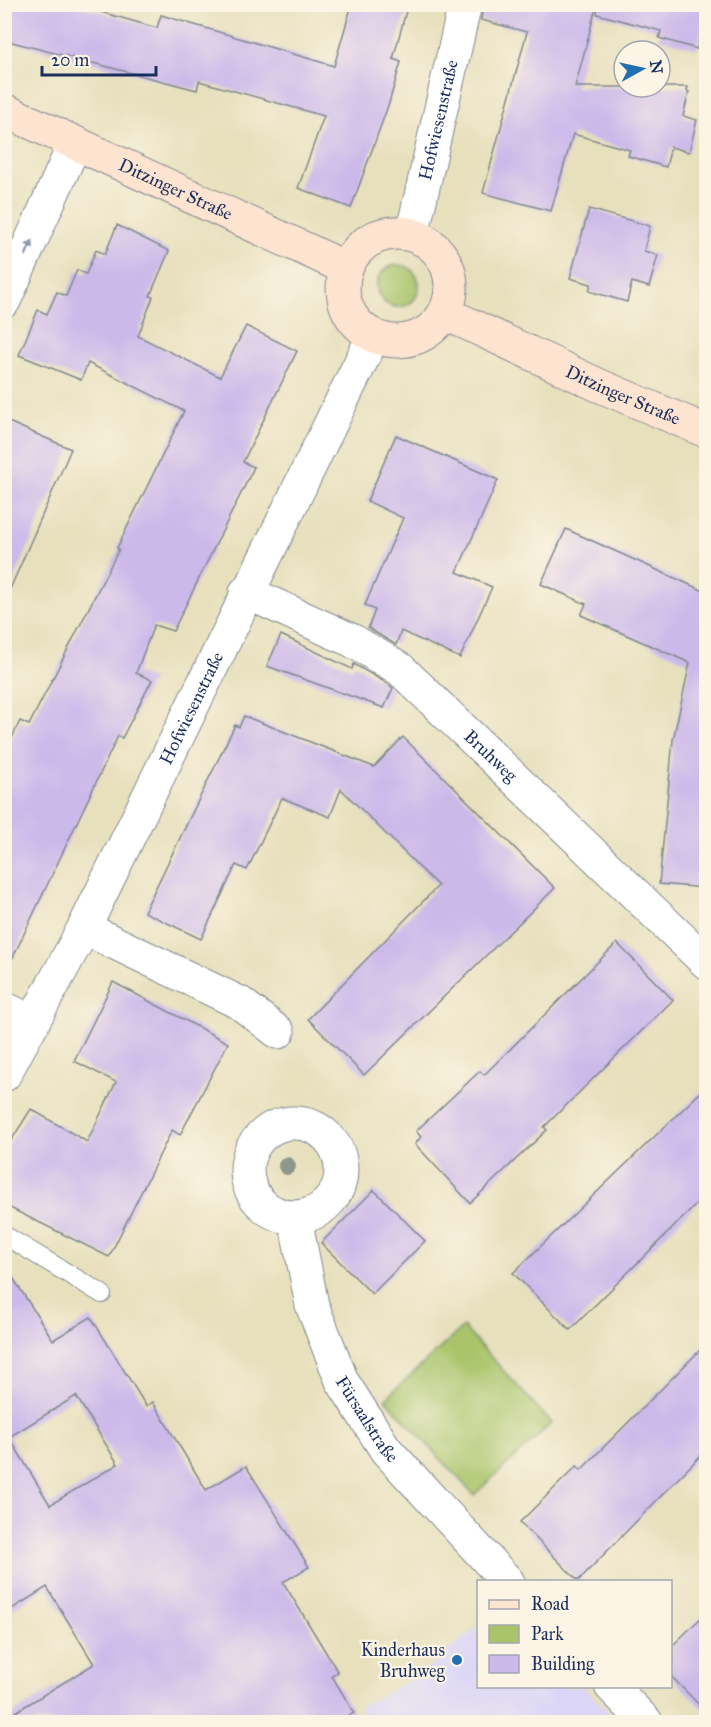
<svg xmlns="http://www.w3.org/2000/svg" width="711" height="1727" viewBox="0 0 711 1727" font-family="'IM FELL Great Primer',serif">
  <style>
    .built { fill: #dbd6f7 }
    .green { fill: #a9c46a; stroke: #627a64; stroke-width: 1.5 }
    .building { fill: #cbb9ea; fill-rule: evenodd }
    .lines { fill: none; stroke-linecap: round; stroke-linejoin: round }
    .lane-casing { stroke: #81888e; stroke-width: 20 }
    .street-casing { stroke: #81888e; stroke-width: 35 }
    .secondary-casing { stroke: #81888e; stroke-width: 35 }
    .lane { stroke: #fff; stroke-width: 18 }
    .street { stroke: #fff; stroke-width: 33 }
    .secondary { stroke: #fde4d0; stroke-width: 33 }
    .tree { fill: #8e978b }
    .oneway { fill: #8d97ae }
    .poi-dot { fill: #1f6fb2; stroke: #fcf5e5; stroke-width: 2 }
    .labels { text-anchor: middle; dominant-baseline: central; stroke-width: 4.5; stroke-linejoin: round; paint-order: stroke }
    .street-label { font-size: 18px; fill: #1b2f5e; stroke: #fcf5e5 }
    .poi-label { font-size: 18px; fill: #1b2f5e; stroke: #fcf5e5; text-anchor: end }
  </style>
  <rect width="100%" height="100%" fill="#fcf5e5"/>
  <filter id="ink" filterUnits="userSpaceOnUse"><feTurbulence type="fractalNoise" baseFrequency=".0167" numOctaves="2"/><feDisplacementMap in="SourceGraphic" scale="12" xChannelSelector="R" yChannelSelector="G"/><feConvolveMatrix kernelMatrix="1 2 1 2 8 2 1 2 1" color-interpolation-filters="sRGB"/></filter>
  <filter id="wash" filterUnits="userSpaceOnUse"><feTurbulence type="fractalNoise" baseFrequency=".008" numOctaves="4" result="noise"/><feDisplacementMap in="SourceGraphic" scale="24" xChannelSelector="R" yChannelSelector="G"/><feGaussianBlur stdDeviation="1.35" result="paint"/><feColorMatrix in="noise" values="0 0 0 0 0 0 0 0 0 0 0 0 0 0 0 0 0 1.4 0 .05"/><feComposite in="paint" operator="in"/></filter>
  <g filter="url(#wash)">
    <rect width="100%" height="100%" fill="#e7e0bd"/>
    <path class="built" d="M478,1626V1686L583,1687L619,1722H363L360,1707L419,1675Z"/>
    <g class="green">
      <circle cx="398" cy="286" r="21"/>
      <path d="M463,1327L552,1423L474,1495L385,1399Z"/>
    </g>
    <g id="blocks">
      <g class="building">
        <path d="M4,4H73L157,28L161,15L334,66L352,4H408L393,59L401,62L389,103L351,208L298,188L324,116L199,81L197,90L4,40Z"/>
        <path d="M483,4H597L575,87H688L687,91L689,92L683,116L697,120L689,152L671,147L666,167L628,156L630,150L573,134L551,211L483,193L527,32L481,20Z"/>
        <path d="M598,4H706V11L697,49L659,38L661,31L597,14Z"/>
        <path d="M589,209L650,226L644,251L658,255L649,287L632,282L627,302L589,291L591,284L570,278Z"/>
        <path d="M117,225L169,251L150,296L153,297L138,336L220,377L246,326L297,351L243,462L254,467L173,631L154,625L136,673L152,680L122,738L118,736L4,976V755L20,721L29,725L119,549L117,548L184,411L88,363L81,380L19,355L38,310L47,314L57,292L66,296L77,270L86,274L96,250L105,254Z"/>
        <path d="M4,420L71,449L4,603Z"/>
        <path d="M396,435L498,480L457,572L492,587L460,658L401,631L396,645L368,628L375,610L365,605L403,518L367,501Z"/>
        <path d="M566,529L706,592V888L659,884L673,740L690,663L581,615L586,604L541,584Z"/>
        <path d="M281,635L352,669L354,664L383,681L393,688L384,708L267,666Z"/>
        <path d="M244,716L374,767L403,737L555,888L364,1075L308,1019L438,886L341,789L330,817L282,798L247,870L236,865L201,939L144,912L235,725L239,727Z"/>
        <path d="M617,943L673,1000L544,1127L547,1130L470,1203L415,1144L421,1137L416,1131L480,1071L484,1075Z"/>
        <path d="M113,982L228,1043L180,1135L172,1130L109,1257L4,1205V1152L31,1109L87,1142L116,1082L74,1061Z"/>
        <path d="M706,1087V1195L570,1330L513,1273Z"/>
        <path d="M374,1190L425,1241L372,1294L321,1243Z"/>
        <path d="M4,1264L53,1340L91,1317L146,1406L153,1402L206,1490L246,1466L309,1567L283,1582L338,1672L332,1676L354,1713L338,1722H4V1719L94,1664L47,1587L4,1614ZM76,1396L118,1464L50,1505L9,1437Z"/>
        <path d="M706,1344V1450L578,1581L520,1522L577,1466L581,1470Z"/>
        <path d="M706,1613V1712L670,1675V1648Z"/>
      </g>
    </g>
  </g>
  <g filter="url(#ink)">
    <use href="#blocks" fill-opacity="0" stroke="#81888e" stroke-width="1.5"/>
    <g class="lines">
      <defs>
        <path id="lane" d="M4,1235L102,1294"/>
        <g id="street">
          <path id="s1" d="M412,235L465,4"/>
          <path d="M4,301L75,143"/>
          <path id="s2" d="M246,592L353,641L400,669L706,962"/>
          <path d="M84,928L240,1003L278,1032"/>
          <path d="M4,1008L33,1023"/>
          <path id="s3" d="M4,1075L84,928L373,337"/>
          <circle cx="294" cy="1170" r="47"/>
          <path id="s4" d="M295,1218L312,1305L342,1381L386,1450L508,1582"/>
          <path d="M611,1686L646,1722"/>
        </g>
        <g id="secondary">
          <path id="s5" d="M4,110L346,268"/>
          <circle cx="397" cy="287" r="54"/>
          <path id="s6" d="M445,313L598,385L706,431"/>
        </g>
      </defs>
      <use href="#lane" class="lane-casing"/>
      <use href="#street" class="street-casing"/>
      <use href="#secondary" class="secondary-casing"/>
      <use href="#lane" class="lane"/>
      <use href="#street" class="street"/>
      <use href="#secondary" class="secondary"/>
    </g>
    <circle class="tree" cx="287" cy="1166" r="9"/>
    <defs><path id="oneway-solid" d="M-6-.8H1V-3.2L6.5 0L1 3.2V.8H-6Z" transform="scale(1.5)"/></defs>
    <use class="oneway" href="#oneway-solid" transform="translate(29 248) rotate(-65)"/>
  </g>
  <circle class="poi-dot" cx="457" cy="1660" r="6"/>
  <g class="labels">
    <g class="street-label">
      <text stroke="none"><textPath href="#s1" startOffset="118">Hofwiesenstraße</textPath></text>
      <text stroke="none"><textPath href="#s5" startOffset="189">Ditzinger Straße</textPath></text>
      <text stroke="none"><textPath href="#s6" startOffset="196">Ditzinger Straße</textPath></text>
      <text stroke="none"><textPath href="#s3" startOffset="412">Hofwiesenstraße</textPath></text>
      <text stroke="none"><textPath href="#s2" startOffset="298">Bruhweg</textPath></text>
      <text stroke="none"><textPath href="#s4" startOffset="216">Fürsaalstraße</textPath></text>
    </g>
    <g class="poi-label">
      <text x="445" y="1650">Kinderhaus<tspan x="445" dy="21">Bruhweg</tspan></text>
    </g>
  </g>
  <rect width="711" height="1727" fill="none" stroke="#fcf5e5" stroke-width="24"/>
  <rect x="477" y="1580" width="195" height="108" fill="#fcf5e5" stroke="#a2a6af" stroke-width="1.5"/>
  <rect x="489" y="1600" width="30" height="9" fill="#fde4d0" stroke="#a2a6af" stroke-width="1.5"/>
  <text x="531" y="1610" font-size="18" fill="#1b2f5e">Road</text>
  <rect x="489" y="1625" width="30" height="18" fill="#a9c46a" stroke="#a2a6af" stroke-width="1.5"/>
  <text x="531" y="1640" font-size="18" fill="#1b2f5e">Park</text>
  <rect x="489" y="1655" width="30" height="18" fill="#cbb9ea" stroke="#a2a6af" stroke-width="1.5"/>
  <text x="531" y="1670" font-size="18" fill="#1b2f5e">Building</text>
  <g transform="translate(642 69) rotate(82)"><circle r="28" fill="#fcf5e5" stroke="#a2a6af" stroke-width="1.5"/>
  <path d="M0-4.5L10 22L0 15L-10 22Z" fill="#1f6fb2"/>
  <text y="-9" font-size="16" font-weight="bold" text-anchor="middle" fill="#1b2f5e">N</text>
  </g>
  <path d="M42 66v9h114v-9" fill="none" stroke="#1b2f5e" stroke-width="3"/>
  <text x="51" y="66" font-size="18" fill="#1b2f5e" stroke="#fcf5e5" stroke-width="4.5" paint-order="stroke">20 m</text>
</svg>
